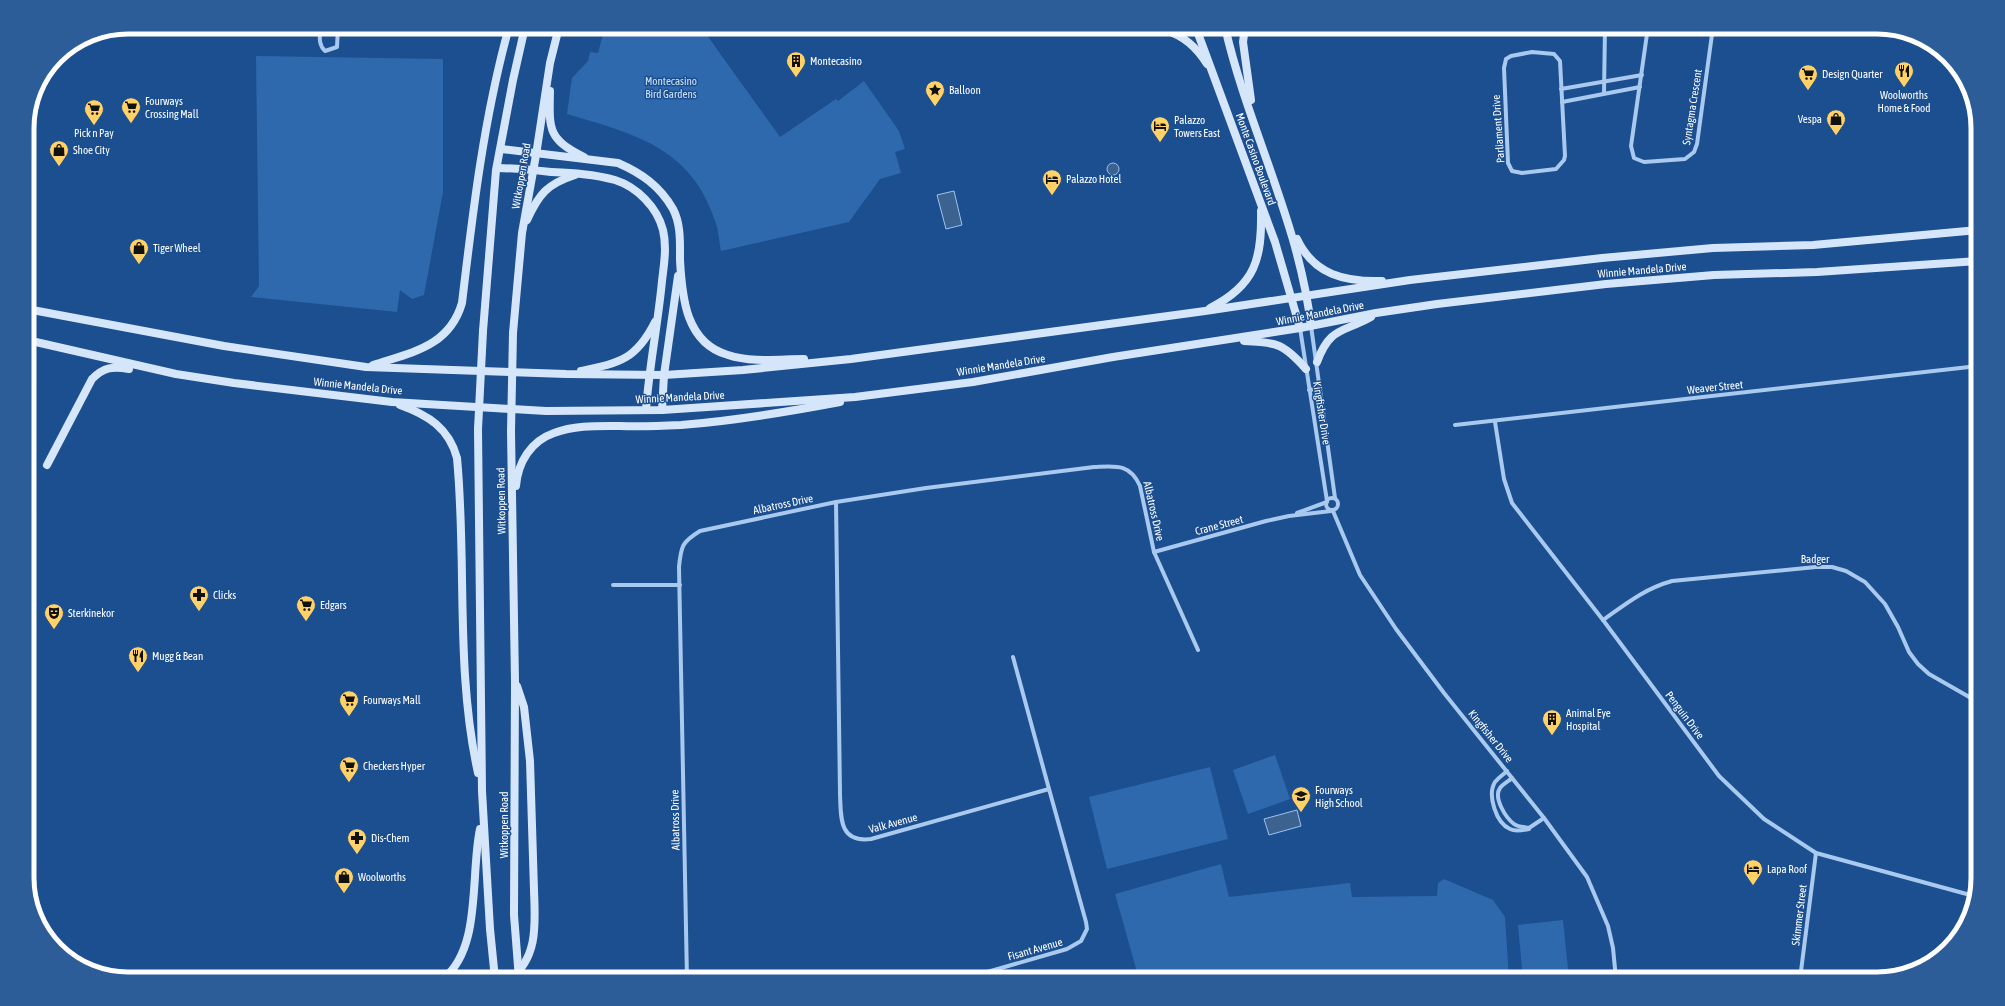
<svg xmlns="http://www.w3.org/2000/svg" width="2005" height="1006" viewBox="0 0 2005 1006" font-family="'Asap Condensed',sans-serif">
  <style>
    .green { fill: #2e69ad }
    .water { fill: #3c6290; stroke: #9cc4f0 }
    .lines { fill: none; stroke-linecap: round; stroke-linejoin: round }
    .street { stroke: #a9c9ee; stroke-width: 4 }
    .secondary { stroke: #d6e6fa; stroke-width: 8 }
    .secondary-bridge { stroke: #d6e6fa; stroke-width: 8 }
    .labels { text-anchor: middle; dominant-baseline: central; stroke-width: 3; stroke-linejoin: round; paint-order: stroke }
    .poi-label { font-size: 11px; fill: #fff; stroke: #1b4f8f; text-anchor: start }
    .park-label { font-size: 11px; fill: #cfe3fa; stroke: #1b4f8f }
    .street-label { font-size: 11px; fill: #fff; stroke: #1b4f8f }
    .rim { fill: none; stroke: #fff; stroke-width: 5 }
  </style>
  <rect width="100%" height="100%" fill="#1b4f8f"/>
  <g class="green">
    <path d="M605,27H701L780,137L836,99L838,101L864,81L899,131L905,149L895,152L901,173L880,179L849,222L721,251C719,242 719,231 715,221C691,147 634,134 567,114L572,78L588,61L590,52L598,53Z"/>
    <path d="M256,56L443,59V192L424,295L412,299L400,290L397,312L251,297L259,286Z"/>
    <path d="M1275,755L1290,799L1248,814L1233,770Z"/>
    <path d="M1210,767L1228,839L1107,869L1089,797Z"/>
    <path d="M1221,864L1229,897L1350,883L1352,897L1437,896L1438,883L1444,879L1493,900L1505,917L1509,979H1139L1115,894Z"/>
    <path d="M1563,920L1569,979H1523L1518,925Z"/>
  </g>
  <g class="water">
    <circle cx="1113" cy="169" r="6"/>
    <path d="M954,191L962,225L946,229L937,195Z"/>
    <path d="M1297,810L1301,826L1269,835L1264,819Z"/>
  </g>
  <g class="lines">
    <g class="street">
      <path d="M320,27C320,35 318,45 325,51L337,47L338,27"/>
      <path d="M1648,27L1631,146L1634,158L1644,162L1685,159L1694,152L1697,144L1713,27"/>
      <path d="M1532,52L1554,54L1560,61L1565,156L1564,160L1556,169L1522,173L1512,171L1508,163L1504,68L1506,59L1511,56Z"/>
      <path d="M1561,89L1642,75"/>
      <path d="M1604,93L1605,27"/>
      <path d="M1562,102L1640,87"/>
      <path d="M1311,326L1335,498"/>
      <path d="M1300,328L1327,501"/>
      <path d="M1309,390L1321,388"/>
      <path d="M1495,422L1504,479L1512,503L1603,620L1719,776L1764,819L1816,853L1974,896"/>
      <path d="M1455,425L1978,366"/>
      <circle cx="1332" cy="504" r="6"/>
      <path d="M836,502L840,794C841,818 839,843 871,839L1049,789L1086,922L1087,929L1081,941L1067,949L963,979"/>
      <path d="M1333,511L1360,575L1396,629L1444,693L1544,818L1587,877L1608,926L1613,948L1616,979"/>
      <path d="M1297,513L1327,502"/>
      <path d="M1154,552L1266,521L1289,516L1331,511"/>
      <path d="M613,585H680"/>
      <path d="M1603,620C1627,603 1644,589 1672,581L1816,567H1832L1846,571L1865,582L1885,604L1898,627L1909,652L1918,664L1929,674L1978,702"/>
      <path d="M1013,657L1049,789"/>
      <path d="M1507,771C1504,774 1498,778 1495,782C1487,795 1496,823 1510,829C1516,832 1523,830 1529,829"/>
      <path d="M1512,778C1509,781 1503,784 1500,788C1493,798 1506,818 1514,824C1518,827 1525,827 1529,828L1544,818"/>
      <path d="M687,979L679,567C681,546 682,542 700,531L836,502L926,488L1094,467C1115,466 1130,463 1140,486L1154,552L1198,650"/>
      <path d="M1800,979L1816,853"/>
    </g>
    <g class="secondary">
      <path d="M1195,27L1203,29L1215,27"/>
      <path d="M1225,27C1248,128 1299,222 1311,326"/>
      <path d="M1245,27L1243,42L1251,100"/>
      <path d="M1196,28L1275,242L1300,328"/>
      <path d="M1167,31C1184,36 1197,48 1207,64"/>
      <path d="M550,91C549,130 548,139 584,157"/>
      <path d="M501,149L618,163C641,173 660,186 673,209C681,224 680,243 680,260C682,298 686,343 728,355C752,363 780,359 804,359"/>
      <path d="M497,168C515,168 533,170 551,172C572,173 594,174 615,180C637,187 657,207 663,230C667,247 664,264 662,281C658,324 649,367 646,410"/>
      <path d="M527,220C539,194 547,184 575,175"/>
      <path d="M1297,239C1314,275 1345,282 1382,281"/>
      <path d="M1210,308C1256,285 1262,258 1261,211"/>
      <path d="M27,309L224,346L366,367L566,374L664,375L743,370L851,359L1205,311L1410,280L1602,258L1713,248L1813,245L1978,230"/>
      <path d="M483,331L496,170L513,80L525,27"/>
      <path d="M513,333L522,233L536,155L550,63L559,27"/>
      <path d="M27,340L176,374L234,383L392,402L546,411L662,410L855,397L973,382L1113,357L1300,328L1376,313L1437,304L1606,284L1714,275L1817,272L1978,261"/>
      <path d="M1244,341C1277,342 1284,344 1306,369"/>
      <path d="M1317,362C1330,327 1342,333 1371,317"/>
      <path d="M373,365C412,352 449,347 462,303C473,210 484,117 509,27"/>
      <path d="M581,371C619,363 636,360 655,322"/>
      <path d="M400,405C428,415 449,428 457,458C467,563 455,669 478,773"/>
      <path d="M662,410L664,375L678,276"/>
      <path d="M478,429L482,791L490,929L495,979"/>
      <path d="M511,431L515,682L514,915L519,979"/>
      <path d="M47,465L92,379C104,367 113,366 129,369"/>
      <path d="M516,486C518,462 531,441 554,433C575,425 598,426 620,426C640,427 661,426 681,425C734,421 787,412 840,402"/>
      <path d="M517,686L524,707L530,761L534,890"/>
      <path d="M443,979C482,948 470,876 480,829"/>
    </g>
    <g class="secondary-bridge">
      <path d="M478,429L483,331"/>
      <path d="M511,431L513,333"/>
      <path d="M510,979C539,957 535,922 534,890"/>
    </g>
  </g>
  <defs>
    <symbol id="building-pin" viewBox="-11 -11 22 30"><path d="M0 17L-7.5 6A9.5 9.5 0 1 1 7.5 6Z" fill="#ffd166" stroke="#1b4f8f"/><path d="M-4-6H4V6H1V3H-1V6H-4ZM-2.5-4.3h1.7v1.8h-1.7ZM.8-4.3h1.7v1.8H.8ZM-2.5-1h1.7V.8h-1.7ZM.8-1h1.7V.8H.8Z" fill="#111"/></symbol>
    <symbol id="restaurant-pin" viewBox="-11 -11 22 30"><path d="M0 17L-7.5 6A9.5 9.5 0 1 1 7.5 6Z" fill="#ffd166" stroke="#1b4f8f"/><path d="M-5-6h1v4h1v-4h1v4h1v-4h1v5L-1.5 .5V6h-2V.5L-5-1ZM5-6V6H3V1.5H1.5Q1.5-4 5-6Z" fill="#111"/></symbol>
    <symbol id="supermarket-pin" viewBox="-11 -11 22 30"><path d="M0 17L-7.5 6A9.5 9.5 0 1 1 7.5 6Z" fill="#ffd166" stroke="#1b4f8f"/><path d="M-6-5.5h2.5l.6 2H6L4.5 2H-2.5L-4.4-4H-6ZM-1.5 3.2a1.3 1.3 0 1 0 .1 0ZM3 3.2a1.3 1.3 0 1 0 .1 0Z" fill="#111"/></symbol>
    <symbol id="sight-pin" viewBox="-11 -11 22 30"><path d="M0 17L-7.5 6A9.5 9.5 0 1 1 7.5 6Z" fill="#ffd166" stroke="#1b4f8f"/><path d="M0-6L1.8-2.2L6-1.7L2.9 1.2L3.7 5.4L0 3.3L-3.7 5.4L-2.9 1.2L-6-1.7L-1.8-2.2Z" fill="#111"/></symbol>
    <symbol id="shop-pin" viewBox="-11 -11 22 30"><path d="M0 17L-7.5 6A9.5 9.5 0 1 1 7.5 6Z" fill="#ffd166" stroke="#1b4f8f"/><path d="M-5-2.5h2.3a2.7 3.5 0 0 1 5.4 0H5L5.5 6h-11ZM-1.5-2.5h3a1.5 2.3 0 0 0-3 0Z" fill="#111"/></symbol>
    <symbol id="hotel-pin" viewBox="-11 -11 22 30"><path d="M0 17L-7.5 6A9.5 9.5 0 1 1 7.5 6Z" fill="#ffd166" stroke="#1b4f8f"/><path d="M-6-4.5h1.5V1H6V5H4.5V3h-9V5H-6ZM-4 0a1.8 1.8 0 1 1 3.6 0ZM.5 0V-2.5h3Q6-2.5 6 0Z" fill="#111"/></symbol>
    <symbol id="pharmacy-pin" viewBox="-11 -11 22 30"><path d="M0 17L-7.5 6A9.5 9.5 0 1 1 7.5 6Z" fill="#ffd166" stroke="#1b4f8f"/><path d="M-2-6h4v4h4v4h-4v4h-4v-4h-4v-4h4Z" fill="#111"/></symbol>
    <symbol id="theatre-pin" viewBox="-11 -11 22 30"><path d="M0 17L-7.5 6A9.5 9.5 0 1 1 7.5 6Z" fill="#ffd166" stroke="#1b4f8f"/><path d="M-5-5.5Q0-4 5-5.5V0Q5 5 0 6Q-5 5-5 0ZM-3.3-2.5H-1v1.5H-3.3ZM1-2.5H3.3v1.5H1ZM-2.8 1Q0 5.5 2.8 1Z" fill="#111"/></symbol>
    <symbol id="school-pin" viewBox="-11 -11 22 30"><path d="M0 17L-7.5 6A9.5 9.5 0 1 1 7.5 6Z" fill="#ffd166" stroke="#1b4f8f"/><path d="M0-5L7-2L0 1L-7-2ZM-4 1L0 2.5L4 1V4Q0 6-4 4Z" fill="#111"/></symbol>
  </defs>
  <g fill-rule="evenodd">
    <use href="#building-pin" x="785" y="50" width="22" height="30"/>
    <use href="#restaurant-pin" x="1893" y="60" width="22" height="30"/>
    <use href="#supermarket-pin" x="1797" y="63" width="22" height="30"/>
    <use href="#sight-pin" x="924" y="79" width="22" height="30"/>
    <use href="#supermarket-pin" x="120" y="96" width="22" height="30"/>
    <use href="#supermarket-pin" x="83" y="98" width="22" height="30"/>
    <use href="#shop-pin" x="1825" y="108" width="22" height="30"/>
    <use href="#hotel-pin" x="1149" y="115" width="22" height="30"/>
    <use href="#shop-pin" x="48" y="139" width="22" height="30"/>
    <use href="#hotel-pin" x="1041" y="168" width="22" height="30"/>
    <use href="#shop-pin" x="128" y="237" width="22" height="30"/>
    <use href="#pharmacy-pin" x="188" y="584" width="22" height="30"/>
    <use href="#supermarket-pin" x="295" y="594" width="22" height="30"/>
    <use href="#theatre-pin" x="43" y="602" width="22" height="30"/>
    <use href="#restaurant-pin" x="127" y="645" width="22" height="30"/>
    <use href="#supermarket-pin" x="338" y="689" width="22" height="30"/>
    <use href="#building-pin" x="1541" y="708" width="22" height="30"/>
    <use href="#supermarket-pin" x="338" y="755" width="22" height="30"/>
    <use href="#school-pin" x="1290" y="785" width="22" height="30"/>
    <use href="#pharmacy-pin" x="346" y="827" width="22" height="30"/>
    <use href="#hotel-pin" x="1742" y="858" width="22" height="30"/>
    <use href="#shop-pin" x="333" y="866" width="22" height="30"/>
  </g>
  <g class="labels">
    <g class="poi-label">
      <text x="810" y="61">Montecasino</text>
      <text x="1822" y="74">Design Quarter</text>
      <text x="949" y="90">Balloon</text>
      <text x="1904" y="95" text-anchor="middle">Woolworths<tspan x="1904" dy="13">Home &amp; Food</tspan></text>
      <text x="145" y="101">Fourways<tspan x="145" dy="13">Crossing Mall</tspan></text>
      <text x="1822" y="119" text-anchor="end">Vespa</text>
      <text x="1174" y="120">Palazzo<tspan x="1174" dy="13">Towers East</tspan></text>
      <text x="94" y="133" text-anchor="middle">Pick n Pay</text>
      <text x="73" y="150">Shoe City</text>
      <text x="1066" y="179">Palazzo Hotel</text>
      <text x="153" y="248">Tiger Wheel</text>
      <text x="213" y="595">Clicks</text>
      <text x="320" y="605">Edgars</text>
      <text x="68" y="613">Sterkinekor</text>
      <text x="152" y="656">Mugg &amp; Bean</text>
      <text x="363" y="700">Fourways Mall</text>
      <text x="1566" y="713">Animal Eye<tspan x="1566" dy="13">Hospital</tspan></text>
      <text x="363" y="766">Checkers Hyper</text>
      <text x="1315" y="790">Fourways<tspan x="1315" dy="13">High School</tspan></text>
      <text x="371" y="838">Dis-Chem</text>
      <text x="1767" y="869">Lapa Roof</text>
      <text x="358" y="877">Woolworths</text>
    </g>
    <g class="park-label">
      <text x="671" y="81">Montecasino<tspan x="671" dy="13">Bird Gardens</tspan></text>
    </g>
    <g class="street-label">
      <text transform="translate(1692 107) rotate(-81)">Syntagma Crescent</text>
      <text transform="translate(1498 129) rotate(-94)">Parliament Drive</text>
      <text transform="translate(1256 159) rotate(70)">Monte Casino Boulevard</text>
      <text transform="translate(521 176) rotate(-80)">Witkoppen Road</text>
      <text transform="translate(1642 270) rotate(-5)">Winnie Mandela Drive</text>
      <text transform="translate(1320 313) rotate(-11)">Winnie Mandela Drive</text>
      <text transform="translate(1001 365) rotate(-9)">Winnie Mandela Drive</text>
      <text transform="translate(358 386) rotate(6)">Winnie Mandela Drive</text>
      <text transform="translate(1715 387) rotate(-6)">Weaver Street</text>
      <text transform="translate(680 397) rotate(-3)">Winnie Mandela Drive</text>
      <text transform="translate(1322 413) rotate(81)">Kingfisher Drive</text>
      <text transform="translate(501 501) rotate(-91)">Witkoppen Road</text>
      <text transform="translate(783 504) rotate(-12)">Albatross Drive</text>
      <text transform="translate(1154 511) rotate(77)">Albatross Drive</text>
      <text transform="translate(1219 525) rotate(-15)">Crane Street</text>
      <text x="1815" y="559">Badger</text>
      <text transform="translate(1685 715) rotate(53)">Penguin Drive</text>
      <text transform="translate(1491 736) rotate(51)">Kingfisher Drive</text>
      <text transform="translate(675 820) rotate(-91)">Albatross Drive</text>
      <text transform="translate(893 823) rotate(-15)">Valk Avenue</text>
      <text transform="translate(504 825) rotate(-90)">Witkoppen Road</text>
      <text transform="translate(1799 915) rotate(-83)">Skimmer Street</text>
      <text transform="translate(1035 949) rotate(-16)">Fisant Avenue</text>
    </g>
  </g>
  <path d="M0 0H2005V1006H0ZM128 34H1877A94 94 0 0 1 1971 128V878A94 94 0 0 1 1877 972H128A94 94 0 0 1 34 878V128A94 94 0 0 1 128 34Z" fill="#2d5d98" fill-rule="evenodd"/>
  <path class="rim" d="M128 34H1877A94 94 0 0 1 1971 128V878A94 94 0 0 1 1877 972H128A94 94 0 0 1 34 878V128A94 94 0 0 1 128 34Z"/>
</svg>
